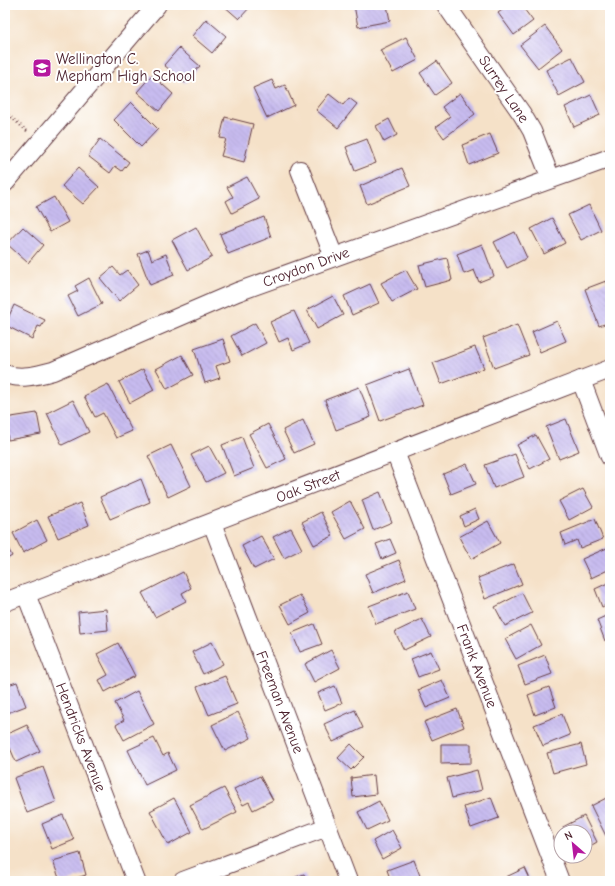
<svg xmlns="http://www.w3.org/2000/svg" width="615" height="886" viewBox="0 0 615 886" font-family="'Comic Neue',sans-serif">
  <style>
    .building { fill: url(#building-back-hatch) }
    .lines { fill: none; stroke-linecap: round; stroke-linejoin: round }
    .minor-casing { stroke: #643c43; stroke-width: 20 }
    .path { stroke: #643c43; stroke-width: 2.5; stroke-dasharray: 1 3; stroke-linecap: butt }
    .minor { stroke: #fff; stroke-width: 18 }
    .labels { text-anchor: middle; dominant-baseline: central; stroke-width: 4; stroke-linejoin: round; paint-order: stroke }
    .poi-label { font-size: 15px; fill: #4a1f2b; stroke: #fff; text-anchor: start }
    .street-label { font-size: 15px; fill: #4a1f2b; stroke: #fff }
  </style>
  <defs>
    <pattern id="building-back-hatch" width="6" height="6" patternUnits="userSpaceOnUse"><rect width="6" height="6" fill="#c7bbef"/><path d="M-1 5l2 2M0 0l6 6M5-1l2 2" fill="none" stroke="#aca0cd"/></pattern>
  </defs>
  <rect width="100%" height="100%" fill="#fff"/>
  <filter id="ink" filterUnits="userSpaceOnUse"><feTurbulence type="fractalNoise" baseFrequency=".025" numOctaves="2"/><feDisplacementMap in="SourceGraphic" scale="8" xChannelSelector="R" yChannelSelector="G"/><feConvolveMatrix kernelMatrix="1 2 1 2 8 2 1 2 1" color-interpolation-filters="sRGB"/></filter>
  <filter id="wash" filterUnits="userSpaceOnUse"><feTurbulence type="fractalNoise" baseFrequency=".012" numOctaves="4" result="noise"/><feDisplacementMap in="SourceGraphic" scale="16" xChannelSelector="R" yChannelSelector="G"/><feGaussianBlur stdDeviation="0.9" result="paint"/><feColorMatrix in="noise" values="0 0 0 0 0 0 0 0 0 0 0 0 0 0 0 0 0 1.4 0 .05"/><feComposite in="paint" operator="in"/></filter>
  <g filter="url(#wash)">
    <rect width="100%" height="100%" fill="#f5e1c8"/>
    <g id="blocks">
      <g class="building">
        <path d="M223,5H252L239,19Z"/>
        <path d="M354,5H387L390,21L358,27Z"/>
        <path d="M509,5H521L533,21L514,35L498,13Z"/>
        <path d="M206,19L226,36L212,53L192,36Z"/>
        <path d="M545,26L562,49L538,68L520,45Z"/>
        <path d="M406,37L418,60L393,73L380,50Z"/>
        <path d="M179,48L200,66L185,83L164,65Z"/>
        <path d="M572,57L585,82L559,96L546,70Z"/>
        <path d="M437,61L452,83L435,95L420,73Z"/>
        <path d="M152,75L173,94L159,111L137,92Z"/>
        <path d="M272,80L276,89L285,85L294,105L267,118L253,88Z"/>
        <path d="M460,93L475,114L444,138L436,127L450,117L442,107Z"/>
        <path d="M329,94L343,105L349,98L357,104L338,128L316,110Z"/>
        <path d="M591,95L600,115L574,127L565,107Z"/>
        <path d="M131,102L158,129L141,147L114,120Z"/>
        <path d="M225,117L253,124L244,162L221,156L226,139L220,138Z"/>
        <path d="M389,119L397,135L384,142L376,126Z"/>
        <path d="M490,134L498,153L469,165L462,145Z"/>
        <path d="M100,139L129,162L122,171L115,166L110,173L88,156Z"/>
        <path d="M367,139L376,163L355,171L346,147Z"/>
        <path d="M78,168L99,187L83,204L62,186Z"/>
        <path d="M402,168L410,186L367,204L360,186Z"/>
        <path d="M247,177L259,199L232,213L226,201L233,197L227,187Z"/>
        <path d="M54,197L68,222L50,232L36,207Z"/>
        <path d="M589,205L601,230L581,240L568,215Z"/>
        <path d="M264,217L271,237L228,254L220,234Z"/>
        <path d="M552,218L565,243L544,254L531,229Z"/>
        <path d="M23,227L43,245L28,263L7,244Z"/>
        <path d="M196,227L212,257L188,270L172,240Z"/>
        <path d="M515,232L527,258L507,268L494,242Z"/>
        <path d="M482,244L494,276L479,282L474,270L464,274L457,254Z"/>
        <path d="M148,250L152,260L166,254L174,275L150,285L138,254Z"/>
        <path d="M447,258L452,280L425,287L419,265Z"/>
        <path d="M113,267L120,275L127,270L138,285L119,301L100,278Z"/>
        <path d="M406,270L417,289L392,302L381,283Z"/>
        <path d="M89,278L102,304L78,316L68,296L78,291L75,286Z"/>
        <path d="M606,281L610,290V322L599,326L585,289Z"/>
        <path d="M370,284L379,303L352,315L344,296Z"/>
        <path d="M333,296L343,315L317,329L307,310Z"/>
        <path d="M14,305L45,320L41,327L38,326L32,339L5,325Z"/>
        <path d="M294,311L309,343L293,350L288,338L279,342L270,322Z"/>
        <path d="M557,321L566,341L540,352L532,332Z"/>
        <path d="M255,323L266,343L242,356L231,336Z"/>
        <path d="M517,325L529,355L494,368L483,338Z"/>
        <path d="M223,339L230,361L216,366L220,378L205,383L194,349Z"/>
        <path d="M475,347L484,368L441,384L433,363Z"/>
        <path d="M182,355L193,375L167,389L156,369Z"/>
        <path d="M143,369L154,390L130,403L119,382Z"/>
        <path d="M409,369L423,405L380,421L367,385Z"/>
        <path d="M108,384L132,431L116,438L103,413L95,417L84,396Z"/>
        <path d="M359,387L371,417L336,430L325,400Z"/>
        <path d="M73,400L89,432L62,445L47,413Z"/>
        <path d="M37,413L41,434L8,440L5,418Z"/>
        <path d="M566,419L579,451L559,459L546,427Z"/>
        <path d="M303,420L314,444L294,453L283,430Z"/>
        <path d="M268,424L286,459L267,468L249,434Z"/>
        <path d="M536,435L549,459L530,469L517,445Z"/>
        <path d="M242,437L254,468L234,476L222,445Z"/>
        <path d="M171,445L191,486L168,497L148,456Z"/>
        <path d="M209,446L224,473L206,482L191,455Z"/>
        <path d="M515,454L524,477L494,488L485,465Z"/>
        <path d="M467,464L476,484L451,494L443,474Z"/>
        <path d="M141,479L150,502L110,519L100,497Z"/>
        <path d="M583,489L593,507L569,520L559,501Z"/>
        <path d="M380,492L392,522L373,530L362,500Z"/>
        <path d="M350,501L365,529L346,539L331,512Z"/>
        <path d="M80,503L89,525L58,538L48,516Z"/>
        <path d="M475,509L479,519L464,526L460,516Z"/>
        <path d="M321,512L333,536L314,545L302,522Z"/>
        <path d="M595,519L603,539L580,548L577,540L565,545L561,533Z"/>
        <path d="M37,520L47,540L23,553L13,533Z"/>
        <path d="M488,521L500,543L471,559L459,537Z"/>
        <path d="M291,528L302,549L284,558L273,537Z"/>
        <path d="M261,536L274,559L254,569L242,546Z"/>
        <path d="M390,539L396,553L382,559L376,544Z"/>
        <path d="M5,542L12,556L5,560Z"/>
        <path d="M607,548L610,555V569L591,578L582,559Z"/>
        <path d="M399,560L406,579L373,593L365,574Z"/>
        <path d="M514,564L522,584L485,599L478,578Z"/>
        <path d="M183,572L191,588L182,593L186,601L155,617L142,593Z"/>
        <path d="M610,582V603L602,607L595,589Z"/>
        <path d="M408,591L415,609L376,624L369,606Z"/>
        <path d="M522,593L532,613L505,626L495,607Z"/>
        <path d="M300,595L310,613L290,624L280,605Z"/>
        <path d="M106,609L108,630L80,633L78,612Z"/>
        <path d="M610,614V639L605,641L597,620Z"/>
        <path d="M422,619L431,637L404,650L395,632Z"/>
        <path d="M314,624L322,644L300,652L292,633Z"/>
        <path d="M531,625L541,645L516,659L505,639Z"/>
        <path d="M212,642L223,664L203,674L192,652Z"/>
        <path d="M118,643L135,676L105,692L99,680L108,675L97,654Z"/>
        <path d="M331,650L340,668L314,682L305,664Z"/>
        <path d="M431,651L439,669L418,677L411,659Z"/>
        <path d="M5,653L9,662L5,664Z"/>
        <path d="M545,655L552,674L525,684L518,666Z"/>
        <path d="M225,676L237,704L209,715L197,687Z"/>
        <path d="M442,680L450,698L426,708L418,690Z"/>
        <path d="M17,682L26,706L5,714V686Z"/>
        <path d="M335,686L342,703L325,710L318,693Z"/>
        <path d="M549,687L556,707L535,715L528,695Z"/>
        <path d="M137,691L154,724L124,740L116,725L124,720L115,703Z"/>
        <path d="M457,709L464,727L432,740L424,722Z"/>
        <path d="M355,710L363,728L333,742L324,724Z"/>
        <path d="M238,712L251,738L225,751L212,725Z"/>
        <path d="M562,714L570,735L543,746L534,725Z"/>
        <path d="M27,725L40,751L16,762L10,748L5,751V735Z"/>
        <path d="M154,738L163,756L168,753L176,770L145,785L128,750Z"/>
        <path d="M351,744L364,757L351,770L338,758Z"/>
        <path d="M441,744H471V763L441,764Z"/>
        <path d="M581,744L586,764L553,773L547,753Z"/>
        <path d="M43,767L56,802L27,813L14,778Z"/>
        <path d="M477,770L482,790L452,798L447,778Z"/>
        <path d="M374,775L376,794L353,797L351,778Z"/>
        <path d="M260,776L273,800L253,810L249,802L243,805L234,789Z"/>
        <path d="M224,788L237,812L203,829L190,805Z"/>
        <path d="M610,796V835L606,836L591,806Z"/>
        <path d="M491,797L499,818L471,828L464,807Z"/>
        <path d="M174,798L192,832L168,845L150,811Z"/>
        <path d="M379,801L388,820L367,830L358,812Z"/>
        <path d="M63,815L74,840L52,849L42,824Z"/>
        <path d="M584,816L597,842L585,849V832H566L563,827Z"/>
        <path d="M392,830L402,848L382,859L373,841Z"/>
        <path d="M80,853L86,875L67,881H60L53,861Z"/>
        <path d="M414,860L422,881H391L387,870Z"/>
        <path d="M525,868L531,881H507L506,877Z"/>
        <path d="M304,874L307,881H286Z"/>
      </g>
    </g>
  </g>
  <g filter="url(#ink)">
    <use href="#blocks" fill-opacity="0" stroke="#643c43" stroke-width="1"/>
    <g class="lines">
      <defs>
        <g id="minor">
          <path d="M446,5L522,114L532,131L551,179"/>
          <path d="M300,170L334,257"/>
          <path d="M5,183L157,5"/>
          <path d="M5,374C20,380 38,375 53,371L237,292L610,158"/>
          <path d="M581,380L610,457"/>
          <path d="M395,452L560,881"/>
          <path d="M212,523L348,881"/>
          <path d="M26,594L136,881"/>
          <path d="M5,602L610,369"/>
          <path d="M183,881L327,827"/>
        </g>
      </defs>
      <use href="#minor" class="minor-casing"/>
      <path class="path" d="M5,112L27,131"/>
      <use href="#minor" class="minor"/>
    </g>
  </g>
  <defs>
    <symbol id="school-square" viewBox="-11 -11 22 22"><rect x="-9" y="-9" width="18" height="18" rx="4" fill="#b5179e" stroke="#fff"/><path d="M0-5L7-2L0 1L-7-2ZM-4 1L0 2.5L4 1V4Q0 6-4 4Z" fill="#fff"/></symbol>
  </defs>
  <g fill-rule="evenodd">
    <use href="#school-square" x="31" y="57" width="22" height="22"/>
  </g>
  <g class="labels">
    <g class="poi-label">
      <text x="56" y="59">Wellington C.<tspan x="56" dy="17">Mepham High School</tspan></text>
    </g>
    <g class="street-label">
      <text transform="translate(504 89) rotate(56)">Surrey Lane</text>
      <text transform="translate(306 267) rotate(-20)">Croydon Drive</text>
      <text transform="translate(308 486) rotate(-21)">Oak Street</text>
      <text transform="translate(477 666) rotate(69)">Frank Avenue</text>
      <text transform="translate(280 702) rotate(69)">Freeman Avenue</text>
      <text transform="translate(81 737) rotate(69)">Hendricks Avenue</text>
    </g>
  </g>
  <rect width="615" height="886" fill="none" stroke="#fff" stroke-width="20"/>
  <g transform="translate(573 844) rotate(332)"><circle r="19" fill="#ffffff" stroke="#b7a5aa"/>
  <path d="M0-3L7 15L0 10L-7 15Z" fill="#b5179e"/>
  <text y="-6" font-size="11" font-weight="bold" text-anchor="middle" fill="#4a1f2b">N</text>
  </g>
</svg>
